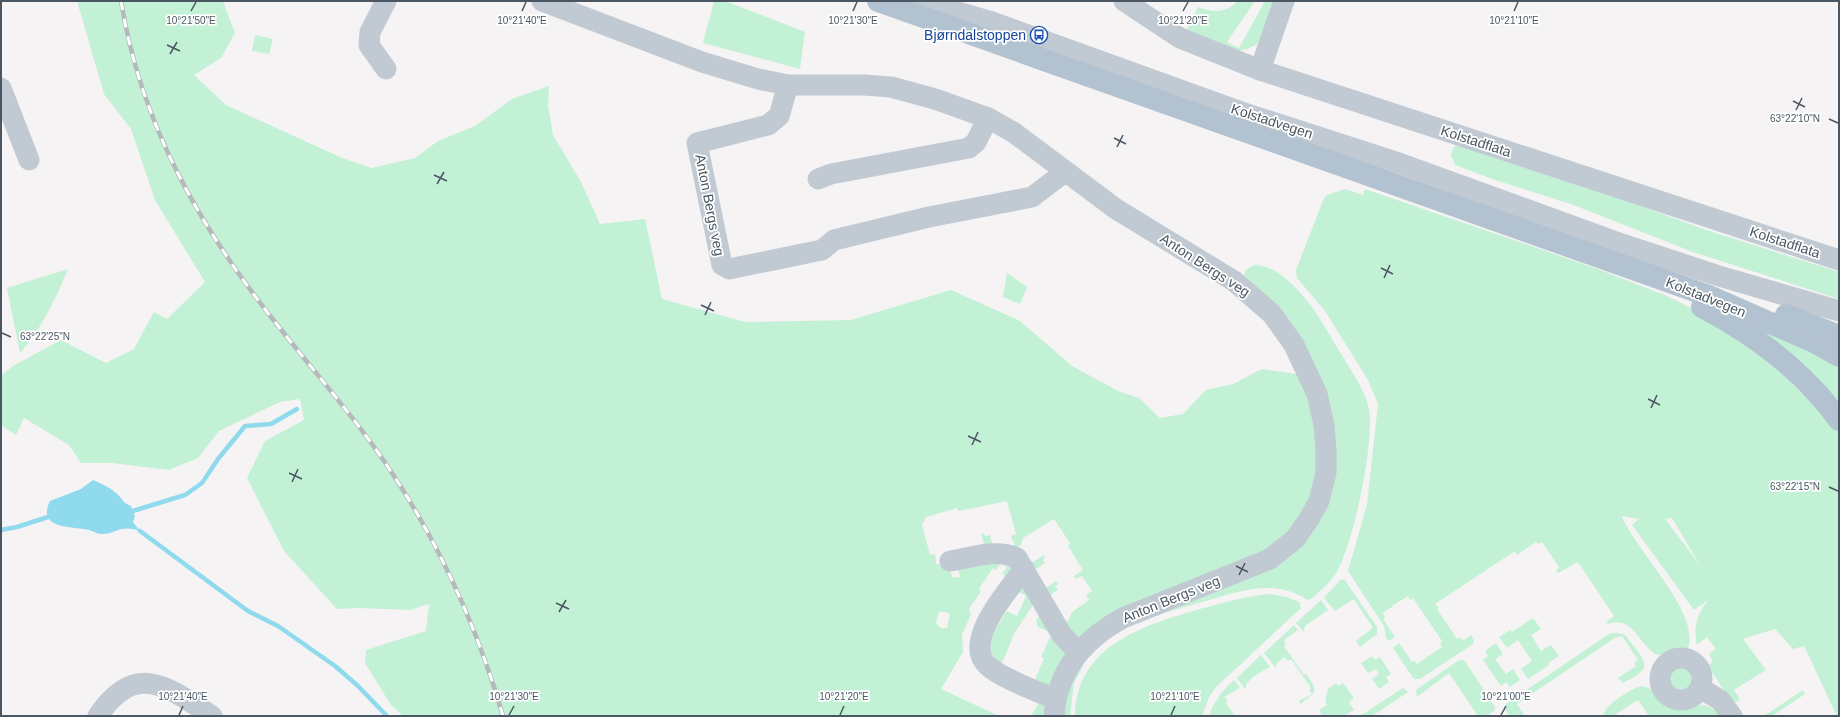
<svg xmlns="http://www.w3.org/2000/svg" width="1840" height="717" viewBox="0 0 1840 717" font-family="Helvetica,sans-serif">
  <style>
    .green { fill: #c3f1d5; fill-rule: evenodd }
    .water { fill: #90daee }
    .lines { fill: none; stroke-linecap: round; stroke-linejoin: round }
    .stream { stroke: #90daee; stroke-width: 4.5 }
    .minor { stroke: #c1cad2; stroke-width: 21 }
    .major { stroke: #b3c2d1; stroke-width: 22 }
    .rail-casing { stroke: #b5b8bd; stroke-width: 4.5 }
    .rail { stroke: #fff; stroke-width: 3; stroke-dasharray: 9; stroke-linecap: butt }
    .ticks { fill: none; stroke: #4a5661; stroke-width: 1.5 }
    .labels { text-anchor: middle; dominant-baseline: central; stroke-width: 3.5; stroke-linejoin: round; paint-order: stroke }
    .transit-label { font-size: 14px; fill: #164399; stroke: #fff; text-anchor: end }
    .street-label { font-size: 14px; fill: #4a5661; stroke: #fff }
    .ticks-label { font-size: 10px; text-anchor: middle; fill: #4a5661; stroke: #fff; stroke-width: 3.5; stroke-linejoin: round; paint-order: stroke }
  </style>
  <rect width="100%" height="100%" fill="#f5f3f3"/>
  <g class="green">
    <path d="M77,1H223L235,33L221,58L194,75L226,105L342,158L372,168L415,158L438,141L475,126L512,99L549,86L548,106L553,135L581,182L600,224L645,219L662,299L745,322L851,320L951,290L1020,321L1072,366L1118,391L1139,398L1160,418L1183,414L1206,390L1233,384L1262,369L1304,375C1319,418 1332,476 1304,517C1294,532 1279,544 1265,556L1112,617L1097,626L1078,643C1068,641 1058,629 1055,619L1063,623L1068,621L1072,612L1089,600L1086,595L1092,591L1082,576L1076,579L1074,576L1083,570L1068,546L1070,543L1054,519L1023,538L1021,545L1016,548L1011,536L1016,534L1007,501L959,511L957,508L926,517L922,525L930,555L935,554L936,564L947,565L953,578L960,577L958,569C967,553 1004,554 1016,566V574L1012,579L1002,574L1007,567L1001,563L996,570L993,568L979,589L981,591L969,609L971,614L962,635L963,652L941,689L999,716H403L391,705L365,663L366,650L426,631L429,604L410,610L359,608L337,609L284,551L247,478L265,441L304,420L300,399L280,402L219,431L198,458L169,470L112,463H81L69,445L24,418L16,435L1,425V376L13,366L61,340L106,363L134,349L154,312L167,319L205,282L155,200L131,129L104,94ZM939,612H946L950,614L947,628H941L936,623Z"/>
    <path d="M714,1H725L805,32L800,69L703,43Z"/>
    <path d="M1238,1H1255L1227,42L1239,48L1265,1H1276L1265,34L1257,44L1247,49L1238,51L1188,32L1187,29L1198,7C1213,13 1226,13 1238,1Z"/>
    <path d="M255,35L273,39L269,54L252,51Z"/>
    <path d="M1454,146L1466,147L1579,183L1703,229L1839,272V299L1693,252L1571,204L1495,180L1455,165L1451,155Z"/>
    <path d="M1345,189L1363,195L1365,189L1595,268L1667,296L1715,320L1758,349L1839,430V716H1837L1804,646L1793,649L1775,629L1743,639L1766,670L1734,690L1739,698V701L1732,703L1708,666L1713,661L1709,654L1716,649L1707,637L1697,645C1693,627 1697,614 1708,600L1694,610L1632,525L1639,519L1622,516C1634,549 1701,613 1688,648L1658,655C1639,647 1635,615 1608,624L1606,622L1614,616L1578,562L1558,573L1556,570L1559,567L1542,542L1538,544L1536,542L1517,555L1515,551L1435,604L1439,608L1437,609L1457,639L1460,637L1463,641L1471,635L1474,640L1473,644L1420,679H1414L1393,648L1399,643L1412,662L1414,660L1417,664L1442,647L1440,643L1442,641L1413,598L1410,600L1408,596L1395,604H1393V606L1383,613L1385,617L1383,619L1395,637L1389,641L1386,638L1384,626L1348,571L1367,505L1378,404L1368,380L1325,311L1297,278L1296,270L1324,198L1327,195ZM1672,518L1700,565L1665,519Z"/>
    <path d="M1254,265C1277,265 1297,288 1311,306C1323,322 1332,340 1343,357C1352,372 1363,388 1368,405C1377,434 1353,547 1336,573C1330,583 1320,591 1311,599L1308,600C1297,593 1284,588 1270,588C1247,587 1224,596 1202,602C1165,613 1115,623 1091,656H1088L1097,640L1303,538L1330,423L1244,276L1246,270Z"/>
    <path d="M68,269C55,300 42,328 20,353L7,288Z"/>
    <path d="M1007,273L1027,287L1020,304L1003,297Z"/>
    <path d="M1732,312L1839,364V406Z"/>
    <path d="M984,533L985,536L990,535L994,551L986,552L981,534Z"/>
    <path d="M1044,555L1045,558L1043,560L1045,563L1031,572L1028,565Z"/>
    <path d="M1344,579L1377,627V634L1360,647L1356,641L1373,628L1354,599L1335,611L1324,598L1340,580Z"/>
    <path d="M1056,581L1058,584L1055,586L1058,590L1044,599L1041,591Z"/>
    <path d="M1022,585L1035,602L1015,632L1002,663L1004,666L1002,669L986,644L1007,611L1017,616L1026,596L1017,591Z"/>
    <path d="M1270,594L1287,597L1299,602L1301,608L1217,686L1209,697L1202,716H1075C1076,648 1139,627 1193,611C1219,604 1244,596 1270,594Z"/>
    <path d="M1321,600L1328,610L1305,626L1304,632L1296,623Z"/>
    <path d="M1040,615L1067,649L1053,687L1034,682L1044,658L1041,657L1052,633L1038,627L1036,621Z"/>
    <path d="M1533,618L1541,629L1531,635L1541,651L1551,645L1559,656L1548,663L1549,665L1528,679L1521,669L1532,661L1518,640L1507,648L1499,637L1510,630L1512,632Z"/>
    <path d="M1294,625L1298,630L1284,640L1286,644L1284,646L1304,675L1306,674C1319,691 1317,692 1300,704L1299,701L1312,694L1309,690L1311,688L1291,659L1288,661L1285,657L1277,663L1276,668L1264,653Z"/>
    <path d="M1614,633L1623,634L1627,637C1631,644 1650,663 1643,670C1638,676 1629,679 1623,683L1618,678L1636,666L1634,663L1638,660L1622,636L1617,638L1616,637L1517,704L1525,716H1510L1505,710L1506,704L1609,634Z"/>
    <path d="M1496,643L1503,654L1495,659L1506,674L1513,669L1520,680L1510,687L1506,682L1501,686L1483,660L1488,656L1485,651Z"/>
    <path d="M1261,655L1270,667L1254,676L1247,683L1245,689L1237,678Z"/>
    <path d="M1372,656L1375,660L1380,657L1391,674L1386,677L1389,682L1379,689L1372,679L1379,674L1376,669L1368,673L1361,663Z"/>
    <path d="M1459,660H1464L1495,707V710L1486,716H1478L1449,673L1417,697L1416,690Z"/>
    <path d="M1082,663L1083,666L1074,683L1070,716H1058L1062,695Z"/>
    <circle cx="1681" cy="678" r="12"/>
    <path d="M1234,680L1240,688L1224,697L1228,701L1226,703L1235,716H1209C1214,701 1223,690 1234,680Z"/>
    <path d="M1336,683L1338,686L1343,683L1354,698L1349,702L1354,710L1344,716H1323L1319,710L1327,705L1325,702L1328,689Z"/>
    <path d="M1642,686C1655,688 1659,700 1671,705C1680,708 1689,705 1699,705C1709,705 1716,711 1724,716H1649L1638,700L1616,714V716H1603C1604,705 1632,688 1642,686Z"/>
    <path d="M1403,688L1408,692L1372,716H1360Z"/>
    <path d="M1803,690L1805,694L1772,716H1764Z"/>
    <path d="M1040,701L1045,702L1048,716H1031Z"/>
  </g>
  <path class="water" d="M93,480C101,483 109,487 116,493C122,498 123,503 131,506L135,516L133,522L140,531C118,524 118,534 101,534C97,534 93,531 89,530C73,526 36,530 50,501L81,489Z"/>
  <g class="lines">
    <g class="stream">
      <path d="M133,511L185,495L202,483L218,459L245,426L271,424L297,409"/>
      <path d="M1,530L17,527L48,517"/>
      <path d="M140,531L248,611L278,626L335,666L358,686L387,716"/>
    </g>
    <g class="minor">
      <path d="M542,1L702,62L758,79L788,85H864L891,87L935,99L988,118L1013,132L1116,209L1234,281L1272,314L1294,345L1317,394L1324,425L1326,450V473L1319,501L1309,519L1295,539L1270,559L1123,618C1084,639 1057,671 1054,716"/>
      <path d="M920,1L989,21L1241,112L1399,163L1622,244"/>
      <path d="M1124,1L1180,38L1260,70L1839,260"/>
      <path d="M386,69L369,45L370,32L386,1"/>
      <path d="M1260,70L1284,1"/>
      <path d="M788,85L779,116L768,125L697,143L722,265L729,269L822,250L834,240L929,217L1032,197L1065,172"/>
      <path d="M1,88L29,160"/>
      <path d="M818,179L831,174L969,148L976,142L988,118"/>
      <path d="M1607,245L1622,244L1719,276L1839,311"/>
      <path d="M950,561C969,558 999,548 1017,558L1062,635L1078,652"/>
      <path d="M1024,569C1010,588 962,641 987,665C1000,678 1037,691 1055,699"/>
      <circle cx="1681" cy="679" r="21"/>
      <path d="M1700,688L1720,700L1732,716"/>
      <path d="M98,716C136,660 168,687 212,716"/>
    </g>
    <g class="major">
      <path d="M878,1L1709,296L1816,343L1839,356"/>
      <path d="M1702,307C1754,334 1804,372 1839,420"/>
      <path d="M1786,315L1839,336"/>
    </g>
    <defs>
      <path id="rail" d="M121,1C141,125 201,230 279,327C316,374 357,420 390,470C440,545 478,630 503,716"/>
    </defs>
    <use href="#rail" class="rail-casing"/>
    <use href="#rail" class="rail"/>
  </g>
  <path class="ticks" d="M191,11L196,2M522,11L526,2M853,11L857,2M1183,11L1188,2M1514,11L1518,2M167,45L180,51M170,54L177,42M1793,101L1805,107M1796,110L1802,98M1829,119L1838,123M1114,138L1126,144M1117,147L1123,135M434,175L447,181M437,184L444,172M1381,268L1393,274M1384,278L1390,265M701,305L714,311M705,315L711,302M2,333L11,337M1648,399L1660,405M1651,408L1657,395M968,436L981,442M972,445L978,432M289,473L302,479M292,482L298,469M1829,487L1838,491M1236,566L1248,572M1239,575L1245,563M556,603L569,609M559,612L566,600M179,715L183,706M509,715L514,706M840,715L844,706M1171,715L1175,706M1501,715L1506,706"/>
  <defs>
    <symbol id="bus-ring" viewBox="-11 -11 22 22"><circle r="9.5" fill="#fff" stroke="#1a4fb4" stroke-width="1.5"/><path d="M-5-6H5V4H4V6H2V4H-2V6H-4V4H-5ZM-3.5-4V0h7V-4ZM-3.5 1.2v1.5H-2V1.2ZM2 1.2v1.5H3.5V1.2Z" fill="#1a4fb4"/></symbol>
  </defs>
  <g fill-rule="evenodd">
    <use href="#bus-ring" x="1029" y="25" width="20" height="20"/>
  </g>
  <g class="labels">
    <g class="transit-label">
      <text x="1026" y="35">Bjørndalstoppen</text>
    </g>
    <g class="street-label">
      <text transform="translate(1272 121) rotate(18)">Kolstadvegen</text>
      <text transform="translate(1476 141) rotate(18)">Kolstadflata</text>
      <text transform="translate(710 205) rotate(79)">Anton Bergs veg</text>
      <text transform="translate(1785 242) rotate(18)">Kolstadflata</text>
      <text transform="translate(1205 265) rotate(33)">Anton Bergs veg</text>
      <text transform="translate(1706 297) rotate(22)">Kolstadvegen</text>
      <text transform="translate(1171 599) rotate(-22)">Anton Bergs veg</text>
    </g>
  </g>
  <g class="ticks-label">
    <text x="191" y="24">10°21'50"E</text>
    <text x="522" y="24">10°21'40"E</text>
    <text x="853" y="24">10°21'30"E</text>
    <text x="1183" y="24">10°21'20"E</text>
    <text x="1514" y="24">10°21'10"E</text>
    <text x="1795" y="122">63°22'10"N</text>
    <text x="45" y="340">63°22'25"N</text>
    <text x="1795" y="490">63°22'15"N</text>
    <text x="183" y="700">10°21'40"E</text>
    <text x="514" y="700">10°21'30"E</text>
    <text x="844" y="700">10°21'20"E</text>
    <text x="1175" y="700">10°21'10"E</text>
    <text x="1506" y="700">10°21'00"E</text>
  </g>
  <rect width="1840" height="717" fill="none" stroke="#4a5661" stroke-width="4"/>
</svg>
